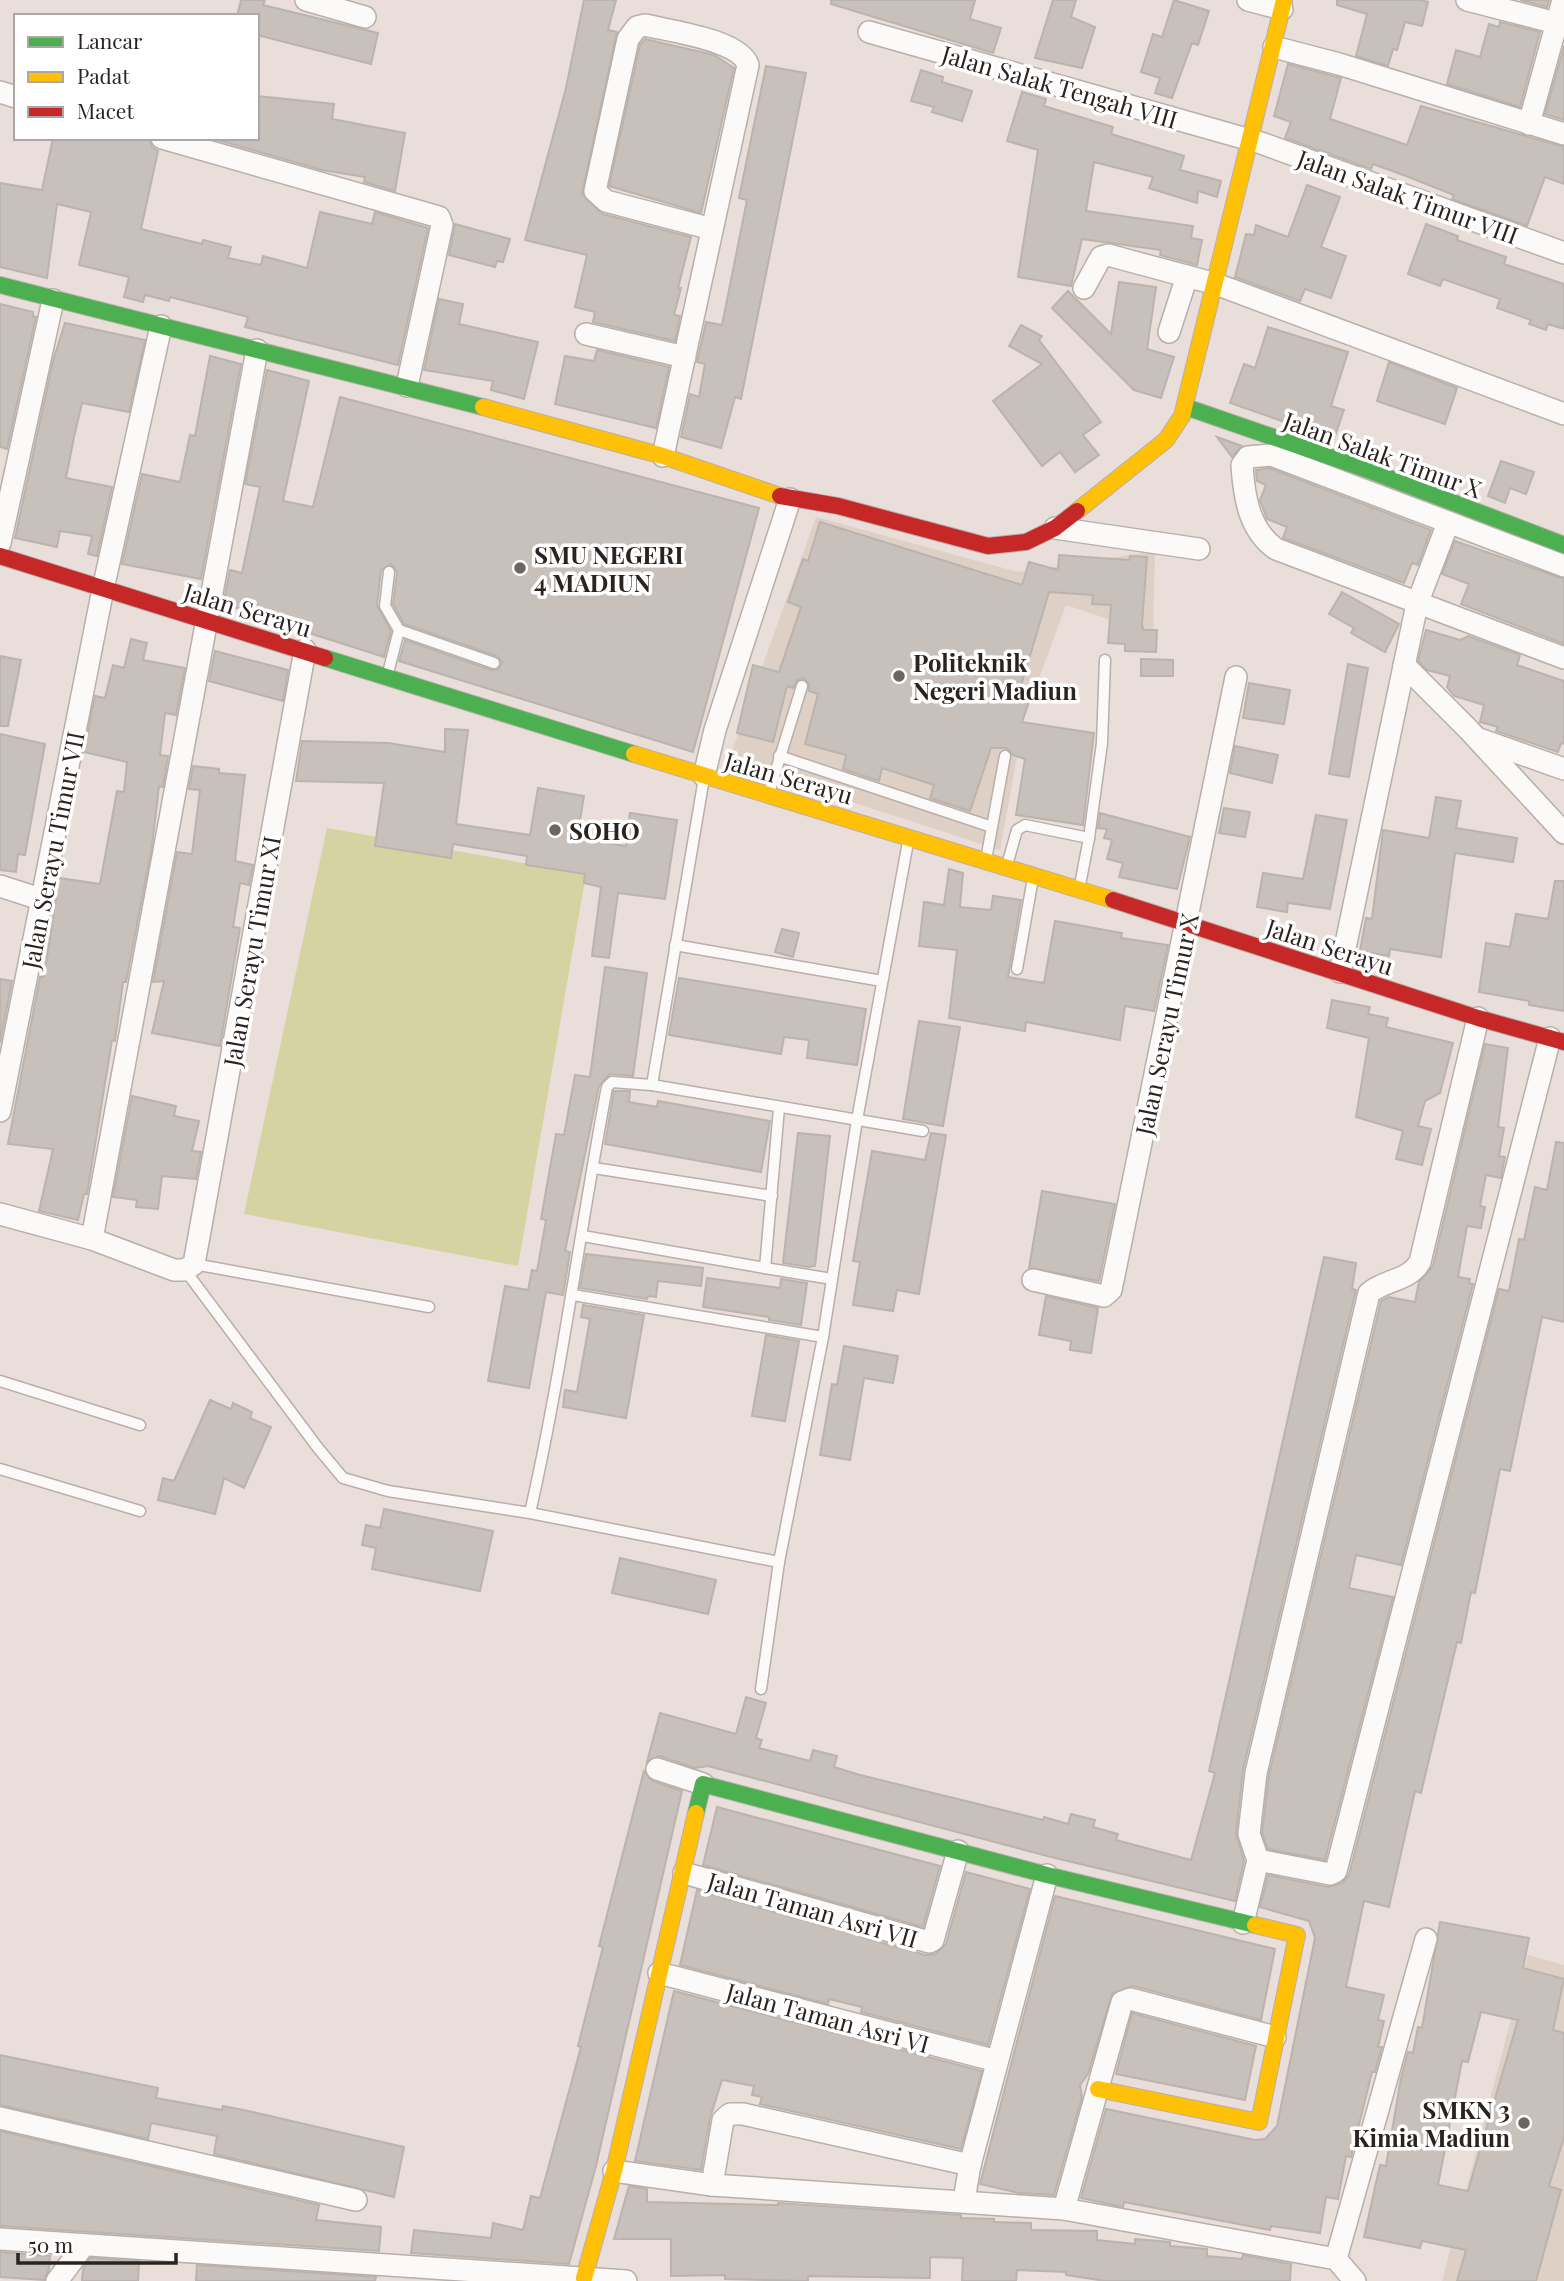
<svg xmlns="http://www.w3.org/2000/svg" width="1564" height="2281" viewBox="0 0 1564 2281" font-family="'Playfair Display',serif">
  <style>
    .education { fill: #dfd0c6 }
    .grass { fill: #d6d3a2 }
    .building { fill: #c7c0bb; stroke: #bab3ae; stroke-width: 2; fill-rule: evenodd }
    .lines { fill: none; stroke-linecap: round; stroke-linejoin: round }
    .lane-casing { stroke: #b8afab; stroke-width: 13 }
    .street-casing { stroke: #b8afab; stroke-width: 24 }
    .fast-casing { stroke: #b8afab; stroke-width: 18 }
    .slow-casing { stroke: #b8afab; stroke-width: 18 }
    .jam-casing { stroke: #b8afab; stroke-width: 18 }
    .lane { stroke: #fcfaf9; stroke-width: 10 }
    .street { stroke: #fcfaf9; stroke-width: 21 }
    .fast { stroke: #4caf50; stroke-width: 16 }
    .slow { stroke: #ffc107; stroke-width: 16 }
    .jam { stroke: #c62828; stroke-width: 16 }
    .poi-dot { fill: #6e6461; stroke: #fff; stroke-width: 2.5 }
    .labels { text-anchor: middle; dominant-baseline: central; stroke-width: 7; stroke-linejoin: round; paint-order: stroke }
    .street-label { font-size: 24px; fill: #2b2320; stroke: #fff }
    .poi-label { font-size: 24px; font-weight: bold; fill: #2b2320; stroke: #fff; text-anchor: start }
  </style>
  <rect width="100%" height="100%" fill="#e9ded9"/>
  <g class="education">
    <path d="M816,517L1018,572L1155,551L1153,634L1066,605L1024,719L1000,850L728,762Z"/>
    <path d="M1528,1955L1564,1965V2281H1442Z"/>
  </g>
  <path class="grass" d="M327,828L586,874L518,1266L244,1214Z"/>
  <g class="building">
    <path d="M241,0H265L263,5L378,33L371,64L257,35V16H237Z"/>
    <path d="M584,0H616L608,30L617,32L582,194L603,214L691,237L678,288H681L674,315L680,316L675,341L593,322L595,312L575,307L587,255L525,240L566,88Z"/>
    <path d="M831,0H975L970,19L1001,28L993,53L831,4Z"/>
    <path d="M1053,0H1076L1071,17L1095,27L1082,68L1035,58Z"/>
    <path d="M1174,0L1209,11L1198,45L1192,43L1172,98L1155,93L1160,78L1141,72L1153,34L1162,37Z"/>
    <path d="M1337,0H1420L1428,2L1422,26L1405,22L1397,50L1393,49L1388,66L1356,56L1367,14L1337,5Z"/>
    <path d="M1520,0H1549L1547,7Z"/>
    <path d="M1500,22L1540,32L1520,107L1447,84L1456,50L1480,57L1489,24L1499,27Z"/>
    <path d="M645,39L714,55L734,68L701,213L609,186L640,45Z"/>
    <path d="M1564,46V120L1545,114Z"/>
    <path d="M1288,64L1341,78L1330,119L1407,145L1421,106L1564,147V184L1545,177L1527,226L1452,199L1454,195L1406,176L1373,164L1371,169L1285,138L1291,122L1274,116Z"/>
    <path d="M766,66L806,73L741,399L735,397L721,448L681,437L690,394L699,397L705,364L697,362L706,322L722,325L747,200L739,198Z"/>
    <path d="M921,70L943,77L942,82L972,91L962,121L932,112L934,107L911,101Z"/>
    <path d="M1022,92L1046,99L1044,106L1113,127L1111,134L1184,156L1180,170L1221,181L1217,197L1198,191L1197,203L1149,188L1153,177L1094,162L1086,211L1193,226L1191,238L1202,240L1197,265L1160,255L1161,250L1082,239L1071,286L1018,277L1038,150L1007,141Z"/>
    <path d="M257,96L334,104L332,119L405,133L395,191L364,182L365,177L322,170L211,138H257Z"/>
    <path d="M53,138H149L152,147L158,151L141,229L202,244L203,240L231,247L228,258L261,265L263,256L307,268L320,212L372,224L375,212L428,228L398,365L245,327L248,317L218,309L170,297L169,301L145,295L143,302L124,297L129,277L79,265L91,212L57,204L47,278L0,267V183L42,190Z"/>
    <path d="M1307,185L1340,197L1321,247L1346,256L1331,298L1305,289L1300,301L1235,277L1246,234L1254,235L1256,225L1288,237Z"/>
    <path d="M455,224L510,239L503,262L497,261L495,267L449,255Z"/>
    <path d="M1426,224L1458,236L1457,240L1506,257L1504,264L1564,284V329L1548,324L1546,330L1529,324L1531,320L1497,308L1500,299L1443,279L1440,286L1408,274Z"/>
    <path d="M1119,282L1156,287L1147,349L1174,357L1161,398L1134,390L1052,308L1068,291L1111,334Z"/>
    <path d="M439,299L463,304L459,324L538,342L524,399L491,390L493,381L424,370Z"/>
    <path d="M0,304L33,312V316L36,317L7,449L0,447Z"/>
    <path d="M65,323L145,340L129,412L82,403L74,437L66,478L112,487L97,556L88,554L92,536L60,531L57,547L15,538L53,361Z"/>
    <path d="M1021,325L1042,336L1039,340L1101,422L1083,435L1099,455L1075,472L1060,452L1042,466L993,401L1042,364L1009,346Z"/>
    <path d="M1268,327L1348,352L1331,406L1344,410L1334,439L1230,403L1244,364L1255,368Z"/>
    <path d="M597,350L669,367L656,428L555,404L565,356L594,361Z"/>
    <path d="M210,356L241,364L201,579L122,564L142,474L180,482L190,435L195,436Z"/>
    <path d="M1389,362L1457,388L1445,424L1377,401Z"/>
    <path d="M267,370L309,381L283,501L313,507L340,397L759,508L693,752L399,661L405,640L491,670L499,669L502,662L497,656L404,624L393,604L397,572L391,564L381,570L377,605L391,631L384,657L284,625L285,621L268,618L269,615L223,605L230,570L242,573L260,487L245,484Z"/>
    <path d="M1217,437L1242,446L1232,457Z"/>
    <path d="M1501,461L1534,472L1526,494L1510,488L1505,503L1488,496Z"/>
    <path d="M1269,468L1431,530L1418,565L1412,563L1404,583L1283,538L1287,527L1267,519L1260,500L1266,485L1257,481L1256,470Z"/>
    <path d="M820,522L1022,585L1029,562L1058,570L1059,555L1129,560L1130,556L1147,557L1142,624L1143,630H1157L1156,652L1125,651V644L1108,643L1111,605L1092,604L1093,595L1049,592L1020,689L1032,693L1022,722L1094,733L1083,825L1016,815L1025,759L1013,755L1007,748H991L970,811L930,798L934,785L882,768L879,781L843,769L846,755L805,744L818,694L809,691V684L804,678L797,680L793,688L787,686L773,742L737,733L753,665L779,672L801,607L788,602L803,559L808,561Z"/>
    <path d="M1455,541L1564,579V644L1461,604L1469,584L1442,574Z"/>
    <path d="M1342,592L1399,624L1385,652L1351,633L1354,628L1329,614Z"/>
    <path d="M1426,630L1460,640L1468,636L1520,655L1517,665L1564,681V744L1561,743L1558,752L1496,731L1498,727L1480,722L1484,705L1454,696L1447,687L1450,676L1427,670L1418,661Z"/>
    <path d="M131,639L147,643L143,660L185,668L176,715L165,713L160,755L168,756L163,787L159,786L152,846L126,982H123L115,1041L112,1040L87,1194H84L78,1220L39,1211L53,1149L8,1144L40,977H44L59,878L100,884L117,791L124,792L127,762L84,752L95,696L105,698L113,665L124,668Z"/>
    <path d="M215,651L288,670L283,701L209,681Z"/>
    <path d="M0,656L21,660L8,726H0Z"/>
    <path d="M1141,659L1173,660V676H1141Z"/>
    <path d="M1348,664L1368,668L1349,777L1329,774Z"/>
    <path d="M1249,683L1290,690L1284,724L1243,718Z"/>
    <path d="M445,729L468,730L456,824L530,835L538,788L584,796L577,839L626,846L630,813L677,820L665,899L618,893L609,958L592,956L601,887L584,883L585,874L526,865L527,856L453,844L451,858L375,846L384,783L296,781L302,741L388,743L445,752Z"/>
    <path d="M0,734L45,744L25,855L18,854L16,872L0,870Z"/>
    <path d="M1235,746L1278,755L1272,783L1230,773Z"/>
    <path d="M193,766L219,769V773L245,775L235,861L253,865L249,885L240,883L233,927L240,928L220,1046L152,1033L164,981L153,982L177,852L192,854L200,790L189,789Z"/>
    <path d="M1436,797L1461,801L1456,828L1517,838L1513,862L1455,853L1441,957L1390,949L1389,956L1360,951L1366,918L1372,919L1383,830L1429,838Z"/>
    <path d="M1224,808L1250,812L1245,837L1219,833Z"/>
    <path d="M1100,813L1190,837L1177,889L1119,877L1123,863L1107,859L1112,840L1104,838L1107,829L1098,828Z"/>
    <path d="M1316,815L1347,820L1330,909L1288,903L1287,912L1257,907L1263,873L1303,879Z"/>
    <path d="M949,869L963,873L960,907L991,910L993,896L1021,900L1008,977L1044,983L1055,921L1122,933L1121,938L1168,945L1154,1011L1125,1006L1120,1040L1026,1022L1025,1031L949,1018L957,950L919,946L924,902L944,905Z"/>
    <path d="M1555,881H1564V1011L1529,1005V1001L1479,992L1486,943L1510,947L1516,914L1548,919Z"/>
    <path d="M782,929L799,933L793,957L775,952Z"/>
    <path d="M605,967L647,973L633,1076L610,1074L599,1086L565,1251L570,1252L563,1295L546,1292L529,1388L488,1381L505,1286L528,1290L532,1270L537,1271L546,1220L541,1219L556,1134L564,1135L575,1075L590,1077Z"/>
    <path d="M679,978L866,1009L857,1065L807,1058L809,1040L784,1037L781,1054L669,1035Z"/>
    <path d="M0,979L12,981L0,1043Z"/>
    <path d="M1332,1000L1370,1007L1368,1014L1388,1018L1386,1027L1453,1043L1440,1093L1425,1101L1418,1126L1431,1129L1422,1165L1396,1159L1403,1131L1356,1117L1369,1038L1327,1028Z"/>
    <path d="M919,1021L960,1027L943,1126L903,1119Z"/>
    <path d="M1485,1044L1508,1048L1498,1127L1504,1128L1499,1156L1505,1157L1502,1172L1501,1178L1486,1175L1480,1206L1485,1207L1481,1228L1467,1226L1458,1277L1470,1279L1469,1283L1473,1284L1401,1565L1356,1555L1349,1588L1393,1597L1325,1860L1268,1849L1262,1833L1269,1775L1381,1301L1389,1297L1415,1302L1419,1282L1433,1266Z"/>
    <path d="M614,1091H630L629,1102L657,1107L658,1101L770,1121L761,1172L605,1144Z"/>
    <path d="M132,1096L176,1106L174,1116L199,1121L192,1151L201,1152L196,1179L162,1176L158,1209L136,1207L137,1200L113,1197Z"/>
    <path d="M798,1133L830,1136L815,1266L809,1267L783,1263Z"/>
    <path d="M931,1133L946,1135L919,1294L897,1290L893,1311L853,1305L860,1262L853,1261L872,1151L925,1160Z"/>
    <path d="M1556,1142L1564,1143V1322L1542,1317L1510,1471L1500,1469L1475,1593L1471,1592L1461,1643L1457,1642L1421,1793L1415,1791L1389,1907L1364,1901L1346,1987L1384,1995L1378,2020L1384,2021L1378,2047H1382L1375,2072H1372L1351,2157L1346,2156L1338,2199L1326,2197L1320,2233L1271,2226L1270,2230L1124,2202L1123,2207L1081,2198L1106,2109L1255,2140L1265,2139L1277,2126L1315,1938L1309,1921L1260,1907L1268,1875L1328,1887L1342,1883L1349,1875L1499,1289L1509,1291L1519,1239L1524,1240L1535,1187L1547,1190Z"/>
    <path d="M1042,1191L1115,1204L1099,1281L1029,1268Z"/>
    <path d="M586,1254L703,1268L701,1286L658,1281L656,1297L648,1296L647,1299L580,1288Z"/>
    <path d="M1324,1257L1356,1263L1352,1289L1356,1290L1243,1770L1236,1833L1244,1861L1235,1901L1051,1857L708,1766L695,1768L660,1756L647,1762L660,1713L736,1734L746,1697L766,1703L756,1738L762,1740L759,1748L810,1761L813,1750L837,1756L834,1767L860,1775L1043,1820L1044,1817L1068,1824L1071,1814L1095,1820L1093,1827L1118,1834L1116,1840L1191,1860L1215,1773L1209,1771Z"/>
    <path d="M707,1278L780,1288L781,1279L807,1283L801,1325L769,1320V1317L703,1307Z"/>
    <path d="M1046,1296L1098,1308L1091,1353L1070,1350L1071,1341L1039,1335Z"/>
    <path d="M583,1305L644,1315L626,1418L563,1407L565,1390L577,1392L590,1319L581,1317Z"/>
    <path d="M766,1335L799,1341L785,1421L752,1416Z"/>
    <path d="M844,1346L898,1356L893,1383L864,1378L850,1460L820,1455L832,1384L837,1385Z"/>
    <path d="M210,1400L231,1409L233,1403L252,1412L250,1418L271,1427L244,1488L224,1478L215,1514L158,1500L163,1478L174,1481Z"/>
    <path d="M384,1509L493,1531L480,1591L372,1569L376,1548L362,1545L366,1525L380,1528Z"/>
    <path d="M620,1558L716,1580L708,1614L612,1593Z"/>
    <path d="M644,1771L652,1781L682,1791L596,2166L569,2264L411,2253L414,2230L491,2238L493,2223L523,2230L531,2196L540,2198L581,2047L578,2046L603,1947L599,1946Z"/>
    <path d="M717,1807L940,1866L923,1927L703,1865Z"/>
    <path d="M966,1872L1030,1889L988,2045L861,2012L862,2007L829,1999L828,2004L680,1965L697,1890L925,1955L935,1954L946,1944Z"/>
    <path d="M1055,1896L1275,1949L1261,2020L1133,1986L1112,1994L1088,2074L1080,2085L1082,2097L1054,2195L1019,2193L980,2184Z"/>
    <path d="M1440,1922L1529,1938L1523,1968L1564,1979L1553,2030L1564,2033V2137L1549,2186L1561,2190L1536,2281H1457L1466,2250L1422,2241L1420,2248L1364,2237L1380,2165L1386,2166L1401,2078L1408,2052L1413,2053L1418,2027L1422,2028ZM1481,2012L1518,2020L1468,2191L1438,2185L1462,2061L1468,2062Z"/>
    <path d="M674,1991L982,2071L961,2149L760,2104L762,2097L752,2095L754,2086L722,2080L710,2118L701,2170L635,2161Z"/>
    <path d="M1132,2013L1256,2046L1245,2100L1116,2074Z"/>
    <path d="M0,2055L158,2088L156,2098L222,2110L223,2106L253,2112L404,2147L394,2197L214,2154L217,2136L151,2123L148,2139L0,2105Z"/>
    <path d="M0,2131L319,2205L316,2220L381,2227L379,2251L0,2226Z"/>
    <path d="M629,2186L647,2189V2202L778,2205V2203L961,2215V2218L994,2219V2222L1031,2223V2230L1097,2231V2240L1135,2244V2239L1170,2242V2246L1207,2249V2256L1242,2259L1243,2255L1291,2264L1290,2281H1105L1066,2275V2272L1017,2270L1016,2281H962L963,2258L930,2257V2278L808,2276V2281L725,2279V2275L671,2276V2239H614Z"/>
    <path d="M0,2252L50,2256L49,2269L44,2280L0,2277Z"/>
    <path d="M90,2258L139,2261L138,2281H82L83,2269Z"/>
    <path d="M197,2265L376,2277L375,2281H196Z"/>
  </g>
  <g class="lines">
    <defs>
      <g id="lane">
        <path d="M399,630L494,663"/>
        <path d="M388,673L399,630L385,606L389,572"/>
        <path d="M779,756L992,827"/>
        <path d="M769,793L802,686"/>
        <path d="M1089,838L1102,743L1105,660"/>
        <path d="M986,860L1005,756"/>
        <path d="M1007,865L1017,830L1025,825L1089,838L1080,885"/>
        <path d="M675,945L882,981"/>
        <path d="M1017,969L1033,878"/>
        <path d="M652,1085L704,778"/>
        <path d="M594,1168L772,1196"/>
        <path d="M583,1236L765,1268L779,1108"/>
        <path d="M194,1264L429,1307"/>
        <path d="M765,1268L832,1279"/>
        <path d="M185,1270L318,1448L343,1478L388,1491L530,1513"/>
        <path d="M573,1295L823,1337L857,1120L908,842"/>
        <path d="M823,1337L779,1562L530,1513C562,1372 580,1229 607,1087L612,1082L652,1085L923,1131"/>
        <path d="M0,1381L140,1425"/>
        <path d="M0,1469L140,1511"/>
        <path d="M761,1689L779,1562"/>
      </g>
      <g id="street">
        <path d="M306,0L365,17"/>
        <path d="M1248,0L1282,9"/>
        <path d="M1467,0L1564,25"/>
        <path d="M869,32L1261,143L1564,253"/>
        <path d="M1274,47L1339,64L1564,134"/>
        <path d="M0,92L16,97"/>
        <path d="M1529,124L1563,0"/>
        <path d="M162,138L439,217L442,225L407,386"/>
        <path d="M1084,288L1101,257L1108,255L1216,284L1564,414"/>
        <path d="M1169,332L1187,276"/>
        <path d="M586,334L685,357"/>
        <path d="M663,456L748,65C740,40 670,31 645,25L637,27L628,39L595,191L606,201L712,229"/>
        <path d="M1055,528L1199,549"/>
        <path d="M0,543L53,300"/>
        <path d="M1564,566L1271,455L1248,457L1242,465C1244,497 1249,530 1276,549L1564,658"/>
        <path d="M1404,665L1469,730L1564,833"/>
        <path d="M1479,739L1564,769"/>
        <path d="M704,776L715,730L790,499"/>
        <path d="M0,886L43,900"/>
        <path d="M1340,972L1417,604L1448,523"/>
        <path d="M0,1111L103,589L161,326"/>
        <path d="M0,1214L92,1239L174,1270H185L194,1264L305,650"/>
        <path d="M92,1239L257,350"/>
        <path d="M1033,1280L1104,1296L1111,1290L1236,677"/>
        <path d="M657,1769L703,1784"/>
        <path d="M1258,1860L1330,1874L1336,1871L1550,1038"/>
        <path d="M684,1873L929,1942L933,1940L958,1851"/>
        <path d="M1243,1923L1258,1860L1249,1834L1256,1773L1369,1293C1386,1279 1409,1281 1420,1262L1478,1018"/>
        <path d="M659,1973L997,2061"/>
        <path d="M0,2118L356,2200"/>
        <path d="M614,2171L712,2185L1064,2209L1336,2259L1355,2281"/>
        <path d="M712,2185L723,2120L730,2114H743L970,2165"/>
        <path d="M964,2200L970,2165L1047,1875"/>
        <path d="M1064,2209L1122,2002L1130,1999L1275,2037"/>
        <path d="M0,2239L626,2281"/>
        <path d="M1336,2259L1426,1939"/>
        <path d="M57,2281L84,2245"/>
      </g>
      <g id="fast">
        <path d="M0,285L483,407"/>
        <path d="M1186,407L1371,471L1564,545"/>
        <path d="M325,658L634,754"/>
        <path d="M696,1813L703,1784L1047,1875L1255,1925"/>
      </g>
      <g id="slow">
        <path d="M483,407L663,456L780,496"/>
        <path d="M1077,511L1166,440L1182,416L1284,0"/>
        <path d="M634,754L1113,900"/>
        <path d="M1098,2089L1259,2122L1297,1935L1255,1925"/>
        <path d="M584,2278L614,2171L696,1813"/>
      </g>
      <g id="jam">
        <path d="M780,496L838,506L988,546L1026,542L1055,528L1077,511"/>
        <path d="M0,556L325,658"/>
        <path d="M1113,900L1478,1018L1564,1042"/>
      </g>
    </defs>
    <use href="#lane" class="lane-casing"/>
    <use href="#street" class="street-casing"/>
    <use href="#fast" class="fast-casing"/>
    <use href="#slow" class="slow-casing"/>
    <use href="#jam" class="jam-casing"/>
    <use href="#lane" class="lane"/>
    <use href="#street" class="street"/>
    <use href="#fast" class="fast"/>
    <use href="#slow" class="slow"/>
    <use href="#jam" class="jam"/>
  </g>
  <g class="poi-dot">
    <circle cx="520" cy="568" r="7"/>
    <circle cx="899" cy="676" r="7"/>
    <circle cx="555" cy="830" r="7"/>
    <circle cx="1524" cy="2123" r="7"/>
  </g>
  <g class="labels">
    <g class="street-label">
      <text transform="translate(1060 86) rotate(16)">Jalan Salak Tengah VIII</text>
      <text transform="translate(1408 196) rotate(20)">Jalan Salak Timur VIII</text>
      <text transform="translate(1383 454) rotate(20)">Jalan Salak Timur X</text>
      <text transform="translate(248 609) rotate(17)">Jalan Serayu</text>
      <text transform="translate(789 777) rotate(16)">Jalan Serayu</text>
      <text transform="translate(52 850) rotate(-79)">Jalan Serayu Timur VII</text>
      <text transform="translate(1330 946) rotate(18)">Jalan Serayu</text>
      <text transform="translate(251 951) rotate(-80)">Jalan Serayu Timur XI</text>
      <text transform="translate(1166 1024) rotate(-78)">Jalan Serayu Timur X</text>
      <text transform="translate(813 1909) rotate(16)">Jalan Taman Asri VII</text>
      <text transform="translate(828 2017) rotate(15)">Jalan Taman Asri VI</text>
    </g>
    <g class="poi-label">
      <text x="534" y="554">SMU NEGERI<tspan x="534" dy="28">4 MADIUN</tspan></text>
      <text x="913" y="662">Politeknik<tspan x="913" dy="28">Negeri Madiun</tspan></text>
      <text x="569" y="830">SOHO</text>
      <text x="1510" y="2109" text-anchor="end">SMKN 3<tspan x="1510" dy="28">Kimia Madiun</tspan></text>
    </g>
  </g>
  <rect x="14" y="14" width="245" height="126" fill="#ffffff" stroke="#aaa7a6" stroke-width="2"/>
  <rect x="28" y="37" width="35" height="10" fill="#4caf50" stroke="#aaa7a6" stroke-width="2"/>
  <text x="77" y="49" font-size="21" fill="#2b2320">Lancar</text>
  <rect x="28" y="72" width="35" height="10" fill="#ffc107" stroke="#aaa7a6" stroke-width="2"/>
  <text x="77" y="84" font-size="21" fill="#2b2320">Padat</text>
  <rect x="28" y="107" width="35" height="10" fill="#c62828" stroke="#aaa7a6" stroke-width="2"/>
  <text x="77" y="119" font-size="21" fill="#2b2320">Macet</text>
  <path d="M18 2253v10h158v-10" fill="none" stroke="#2b2320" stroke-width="3.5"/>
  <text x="28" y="2253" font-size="21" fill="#2b2320" stroke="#ffffff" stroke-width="5" paint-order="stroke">50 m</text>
</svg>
